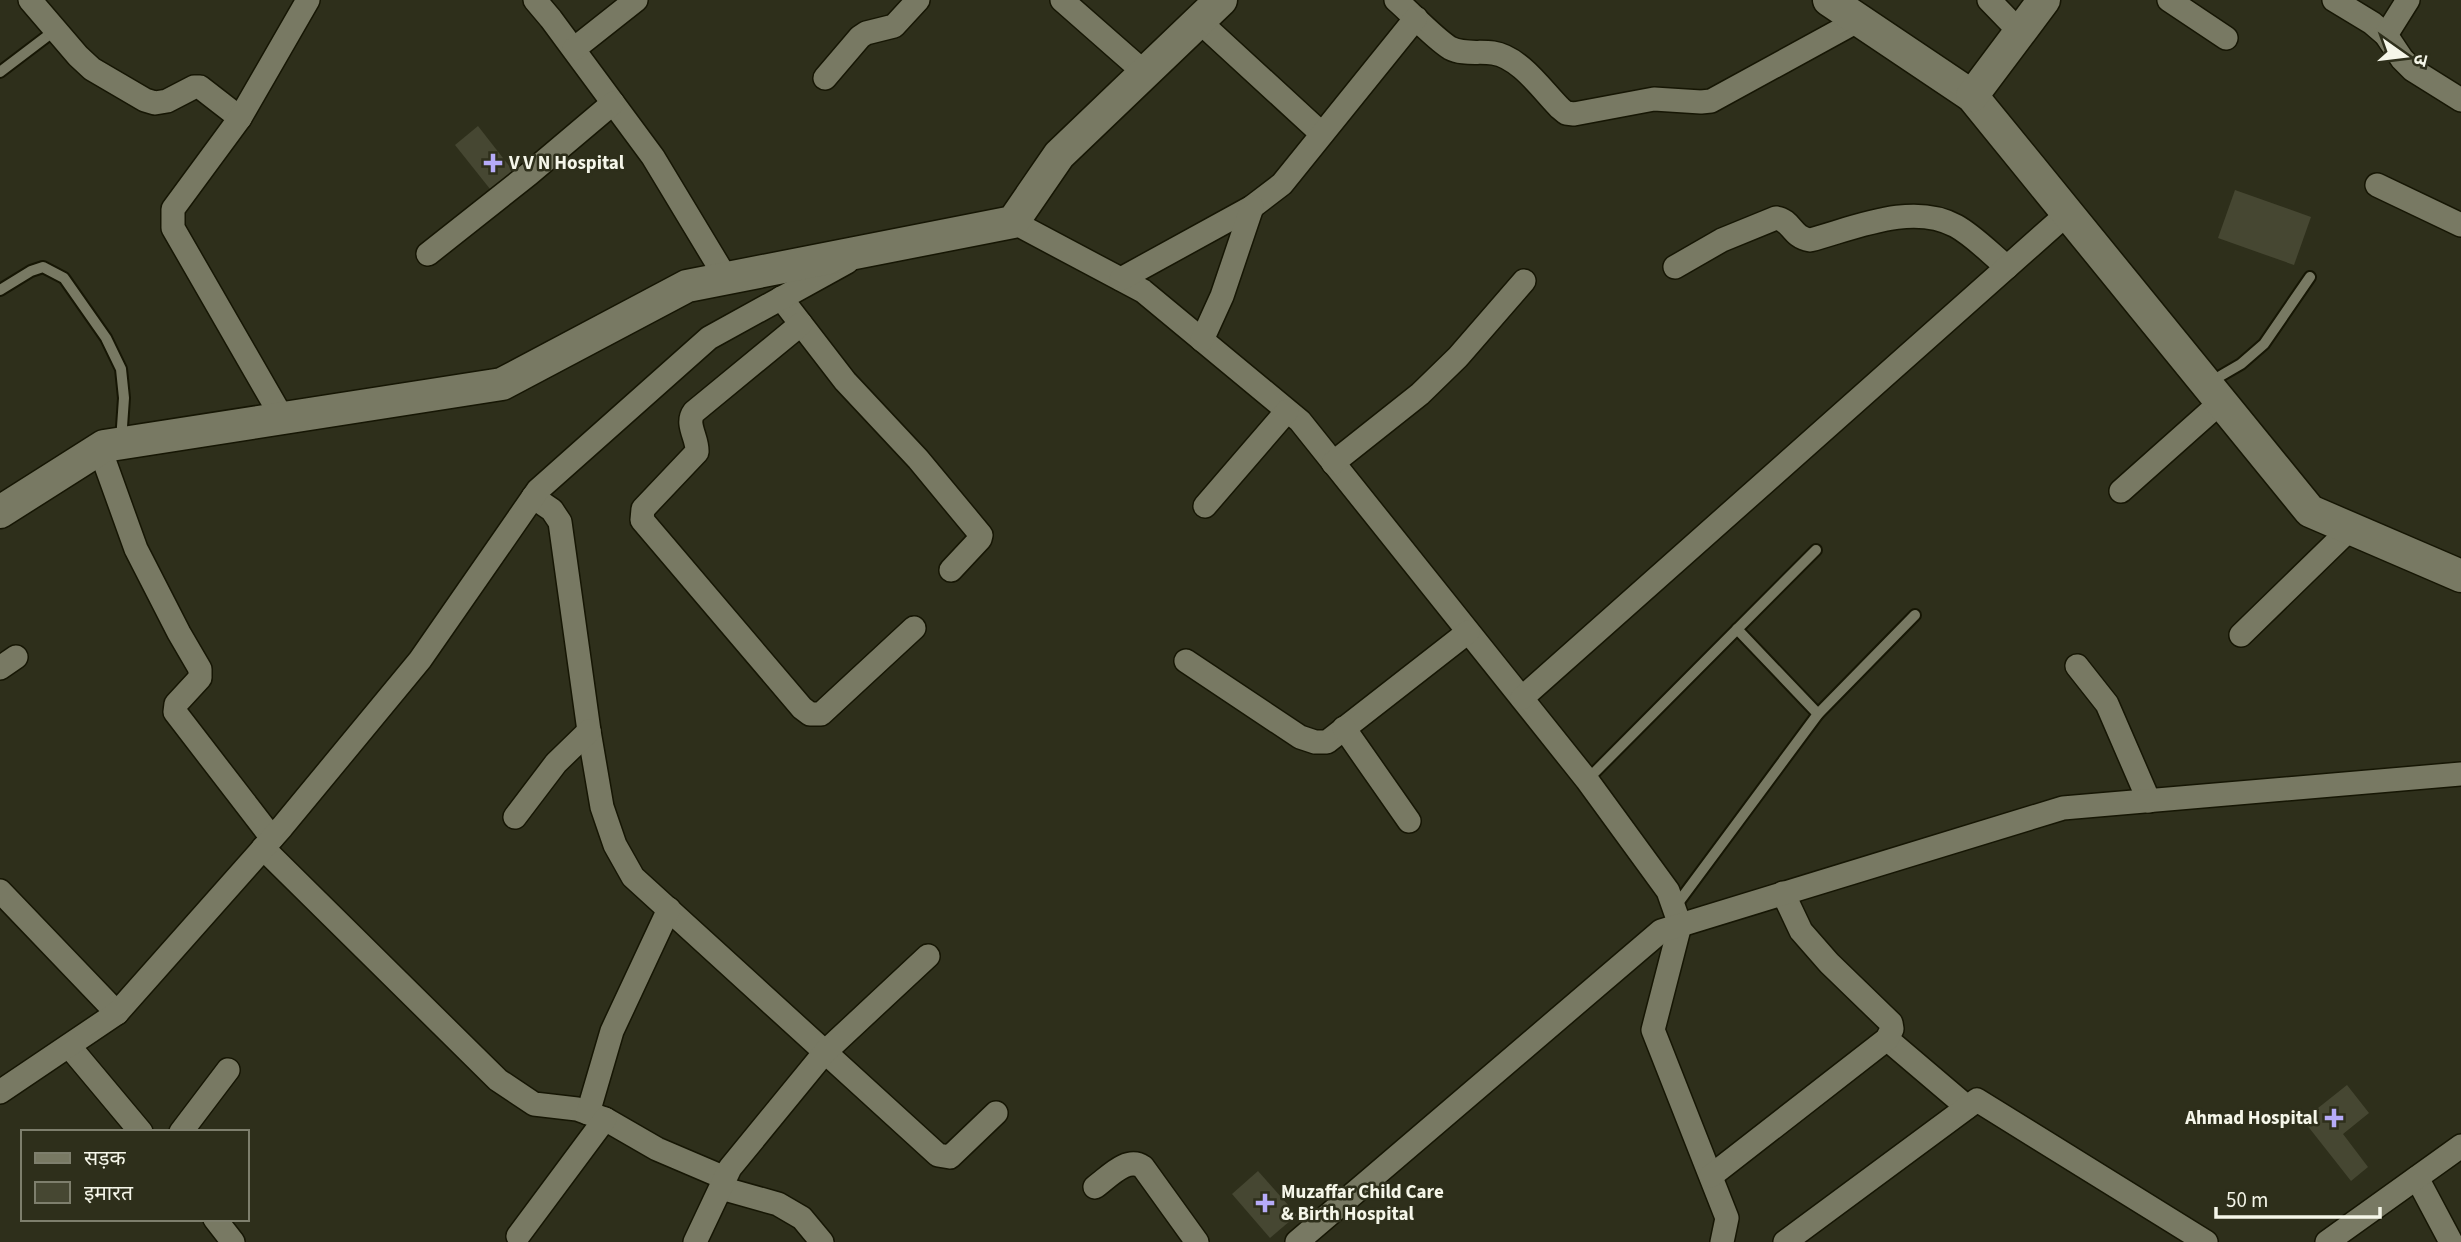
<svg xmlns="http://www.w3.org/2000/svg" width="2461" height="1242" viewBox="0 0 2461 1242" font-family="'Source Sans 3','Noto Sans Devanagari',sans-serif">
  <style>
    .building { fill: #464732 }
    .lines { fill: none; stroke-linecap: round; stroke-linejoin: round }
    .lane-casing { stroke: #161604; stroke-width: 14 }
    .street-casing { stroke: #161604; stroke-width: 26 }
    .secondary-casing { stroke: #161604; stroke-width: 35 }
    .lane { stroke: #787963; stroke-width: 10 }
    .street { stroke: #787963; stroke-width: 23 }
    .secondary { stroke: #787963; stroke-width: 32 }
    .poi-dot { fill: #b6abf8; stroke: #2e2f1b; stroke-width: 2.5 }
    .labels { text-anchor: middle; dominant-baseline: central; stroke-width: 5; stroke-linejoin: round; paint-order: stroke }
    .poi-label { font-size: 19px; font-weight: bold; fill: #f5f6e9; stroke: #2e2f1b; text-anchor: start }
  </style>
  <rect width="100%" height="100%" fill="#2e2f1b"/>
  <g class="building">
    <path d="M478,126L517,176L494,194L455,145Z"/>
    <path d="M2235,190L2311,217L2294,265L2218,238Z"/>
    <path d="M2347,1085L2369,1113L2343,1134L2368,1167L2351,1181L2303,1120Z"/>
    <path d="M1258,1171L1297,1215L1270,1238L1232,1194Z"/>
  </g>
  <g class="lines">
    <defs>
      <g id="lane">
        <path d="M0,72L54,31"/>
        <path d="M0,290L31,271L43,267L64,278L106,338L121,369L124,398L121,441"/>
        <path d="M2210,382L2241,364L2264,344L2310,277"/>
        <path d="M1737,629L1818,714"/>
        <path d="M1587,780L1816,550"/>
        <path d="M1675,907L1818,714L1915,615"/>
      </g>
      <g id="street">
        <path d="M30,0L78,56L92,69L145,100L155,103L167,101L194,87H200L240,118"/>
        <path d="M535,0L551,19L653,157L726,278"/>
        <path d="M1062,0L1145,73"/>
        <path d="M1396,0C1411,13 1434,38 1450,48C1463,55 1479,51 1493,53C1520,57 1542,90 1560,108L1566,113L1574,114L1654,99L1701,102L1711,101L1859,20"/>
        <path d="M1989,0L2019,31"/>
        <path d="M2169,0L2226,38"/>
        <path d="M2334,0L2372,23L2386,35L2402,59L2413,70L2461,100"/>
        <path d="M1199,21L1322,134"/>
        <path d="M2386,35L2408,0"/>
        <path d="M574,49L636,0"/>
        <path d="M825,78L860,37L866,33L894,26L918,0"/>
        <path d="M2377,185L2461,225"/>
        <path d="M1013,222L1143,291L1300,421L1587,780L1668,891L1680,925L1653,1030L1727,1218L1722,1242"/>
        <path d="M428,254L529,174L613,103"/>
        <path d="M1675,267L1722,240L1776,218C1792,220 1791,237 1810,240C1855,228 1912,202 1956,226C1974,236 1991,254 2007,267"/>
        <path d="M1121,279L1252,207L1282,184L1416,18"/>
        <path d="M781,298L845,381L918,459L981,535L980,539L951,570"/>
        <path d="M801,324L694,412C685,424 698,438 697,452L643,509L642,520L802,708L810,714H821L914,628"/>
        <path d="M1202,340L1222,296L1252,207"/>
        <path d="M283,419L173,228V209L240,118L308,0"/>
        <path d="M100,449L136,549L179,633L200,669V678L176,704L175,712L272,838"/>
        <path d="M1333,463L1420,394L1458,357L1524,281"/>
        <path d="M2121,491L2221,402"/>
        <path d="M533,497L552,510L560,522L589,731L602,807L615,845L633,877L938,1155L950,1157L996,1113"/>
        <path d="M1205,506L1287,411"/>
        <path d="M2241,635L2351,528"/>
        <path d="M1186,661L1300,737L1315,742H1327L1468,632"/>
        <path d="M2077,666L2107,704L2149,801"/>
        <path d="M0,668L16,657"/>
        <path d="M1522,698L2068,213"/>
        <path d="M1344,728L1409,821"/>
        <path d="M515,817L556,763L589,731"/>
        <path d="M263,848L498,1080L534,1104L577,1109L588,1113L605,1119L657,1149L725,1178"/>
        <path d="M0,891L117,1013"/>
        <path d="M1887,1039L1967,1107"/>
        <path d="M69,1046L141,1132"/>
        <path d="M0,1092L117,1013L282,827L420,660L538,490L709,338L847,262"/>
        <path d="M588,1113L612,1031L669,909"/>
        <path d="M181,1132L228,1070"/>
        <path d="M1711,1176L1887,1039L1892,1029L1891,1023L1829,963L1801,931L1783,893"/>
        <path d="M2417,1178L2451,1242"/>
        <path d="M1095,1187C1109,1177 1127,1156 1143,1167L1197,1242"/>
        <path d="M721,1188L778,1204L802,1218L822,1242"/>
        <path d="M215,1219L233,1242"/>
        <path d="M518,1236L605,1119"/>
        <path d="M695,1242L730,1168L825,1052L928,956"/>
        <path d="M1297,1242L1661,931L2063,808L2461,774"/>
        <path d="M1785,1242L1977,1100L2206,1242"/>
        <path d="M2327,1242L2461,1146"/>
      </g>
      <g id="secondary">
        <path d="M1829,0L1972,96L2310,511L2461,576"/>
        <path d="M1972,96L2044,0"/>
        <path d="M0,512L104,446L502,384L687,286L1013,222L1059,155L1221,0"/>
      </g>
    </defs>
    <use href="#lane" class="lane-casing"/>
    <use href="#street" class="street-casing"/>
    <use href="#secondary" class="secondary-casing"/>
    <use href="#lane" class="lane"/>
    <use href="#street" class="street"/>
    <use href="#secondary" class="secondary"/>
  </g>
  <g class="poi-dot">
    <path d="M489.5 152.5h7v7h7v7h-7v7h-7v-7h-7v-7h7z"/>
    <path d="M2330.5 1107.5h7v7h7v7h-7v7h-7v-7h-7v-7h7z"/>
    <path d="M1261.5 1192.5h7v7h7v7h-7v7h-7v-7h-7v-7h7z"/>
  </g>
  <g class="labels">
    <g class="poi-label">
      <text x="509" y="163">V V N Hospital</text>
      <text x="2318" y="1118" text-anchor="end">Ahmad Hospital</text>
      <text x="1281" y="1192">Muzaffar Child Care<tspan x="1281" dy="22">&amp; Birth Hospital</tspan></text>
    </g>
  </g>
  <rect x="21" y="1130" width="228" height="91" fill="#2e2f1b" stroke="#7e7f6d" stroke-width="2"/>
  <rect x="35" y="1153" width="35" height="10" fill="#787963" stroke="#7e7f6d" stroke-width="2"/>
  <text x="84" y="1165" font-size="21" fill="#f5f6e9">सड़क</text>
  <rect x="35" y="1182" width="35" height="21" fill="#464732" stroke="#7e7f6d" stroke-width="2"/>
  <text x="84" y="1200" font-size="21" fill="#f5f6e9">इमारत</text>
  <g transform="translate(2405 56) rotate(104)" stroke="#2e2f1b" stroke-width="5" paint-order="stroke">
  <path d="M0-5L12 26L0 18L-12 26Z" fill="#f5f6e9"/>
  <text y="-10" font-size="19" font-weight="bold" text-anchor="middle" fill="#f5f6e9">उ</text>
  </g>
  <path d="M2216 1207v10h164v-10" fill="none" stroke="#f5f6e9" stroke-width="3.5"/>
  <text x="2226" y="1207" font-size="21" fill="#f5f6e9" stroke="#2e2f1b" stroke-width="5" paint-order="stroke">50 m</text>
</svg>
